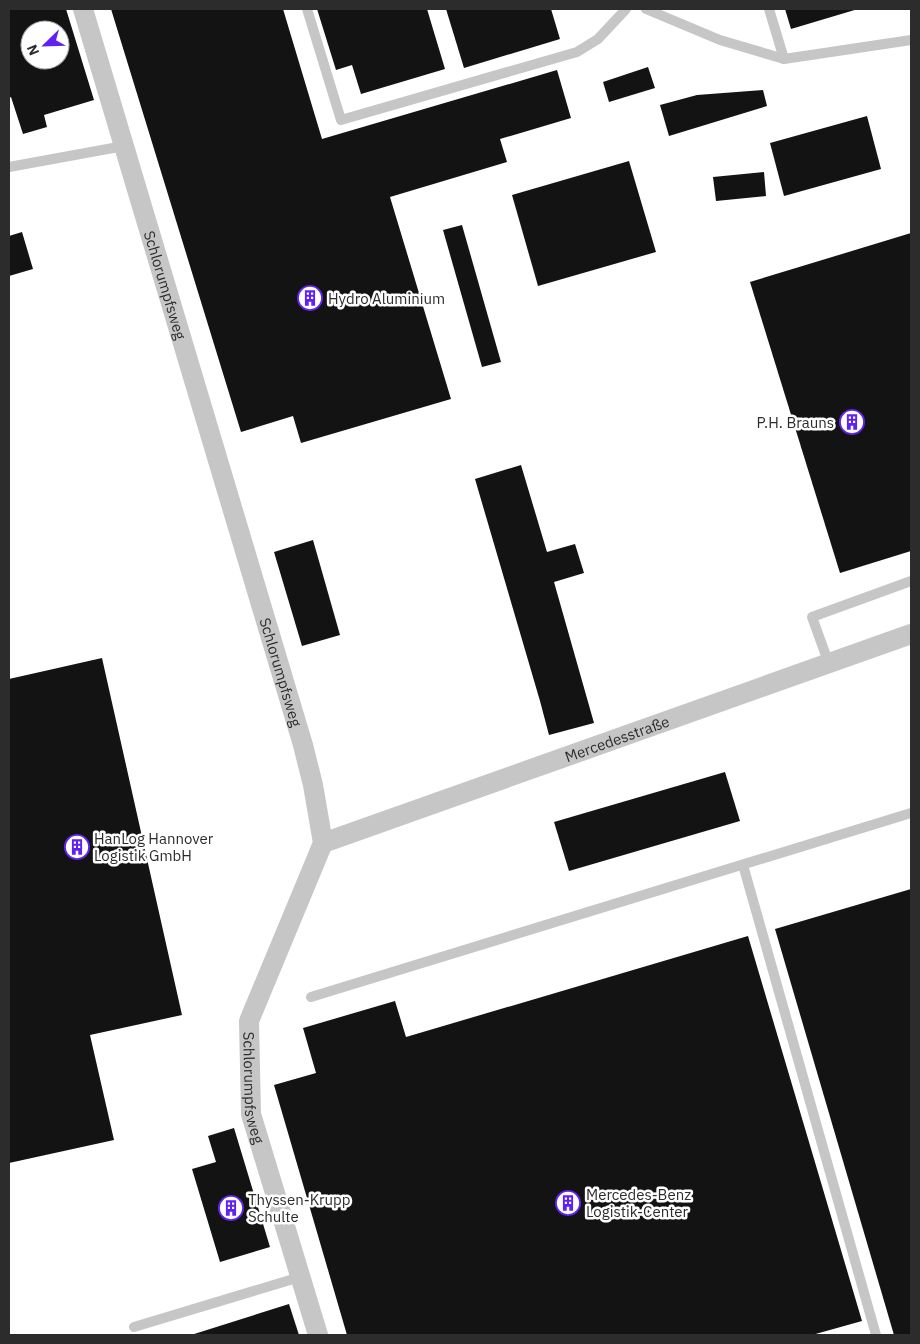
<svg xmlns="http://www.w3.org/2000/svg" width="920" height="1344" viewBox="0 0 920 1344" font-family="'IBM Plex Sans',sans-serif">
  <style>
    .building { fill: #131313; fill-rule: evenodd }
    .lines { fill: none; stroke-linecap: round; stroke-linejoin: round }
    .lane { stroke: #c6c6c6; stroke-width: 10 }
    .street { stroke: #c6c6c6; stroke-width: 20 }
    .labels { text-anchor: middle; dominant-baseline: central; stroke-width: 5; stroke-linejoin: round; paint-order: stroke }
    .street-label { font-size: 15px; fill: #2c2c2c; stroke: #fff }
    .poi-label { font-size: 15px; fill: #2c2c2c; stroke: #fff; text-anchor: start }
  </style>
  <rect width="100%" height="100%" fill="#fff"/>
  <g class="building">
    <path d="M9,9H66L94,100L44,115L47,127L23,134L11,97L9,98ZM30,30H60V60H30Z"/>
    <path d="M111,9H283L322,139L557,70L571,118L500,139L507,162L390,197L451,399L301,443L293,416L241,432Z"/>
    <path d="M317,9H427L445,69L361,94L352,65L336,70Z"/>
    <path d="M446,9H551L560,39L464,68Z"/>
    <path d="M785,9H858L791,29Z"/>
    <path d="M648,67L655,88L609,102L603,82Z"/>
    <path d="M763,90L767,106L669,136L660,105L697,95Z"/>
    <path d="M867,116L881,169L784,196L770,143Z"/>
    <path d="M629,161L656,252L538,286L512,195Z"/>
    <path d="M764,172L766,196L716,201L713,177Z"/>
    <path d="M462,225L501,362L482,367L443,230Z"/>
    <path d="M22,232L33,269L9,276V236Z"/>
    <path d="M911,233V551L840,573L750,282Z"/>
    <path d="M521,465L547,552L575,544L584,573L554,582L594,723L549,735L540,701L475,479Z"/>
    <path d="M313,540L340,635L302,646L274,552Z"/>
    <path d="M102,658L182,1015L90,1035L114,1140L9,1163V679Z"/>
    <path d="M725,772L740,821L569,871L554,822Z"/>
    <path d="M911,889V1335H894L775,929Z"/>
    <path d="M748,936L862,1321L812,1335H347L274,1085L316,1073L303,1028L395,1001L406,1037Z"/>
    <path d="M234,1128L270,1247L220,1262L192,1169L216,1162L208,1136Z"/>
    <path d="M289,1304L299,1335H191Z"/>
  </g>
  <g class="lines">
    <g class="lane">
      <path d="M307,9L341,120L577,52L598,39L626,9"/>
      <path d="M646,9L720,40L784,59L911,40"/>
      <path d="M769,9L784,59"/>
      <path d="M9,167L124,146"/>
      <path d="M829,664L812,617L911,581"/>
      <path d="M743,865L876,1335"/>
      <path d="M311,997L911,813"/>
      <path d="M134,1327L300,1277"/>
    </g>
    <g class="street">
      <path id="s1" d="M83,9L303,745L313,785L323,843L249,1021L251,1114L318,1335"/>
      <path id="s2" d="M323,843L911,634"/>
    </g>
  </g>
  <defs>
    <symbol id="building-ring" viewBox="-11 -11 22 22"><circle r="9.5" fill="#fff" stroke="#6121f0" stroke-width="1.5"/><path d="M-4-6H4V6H1V3H-1V6H-4ZM-2.5-4.3h1.7v1.8h-1.7ZM.8-4.3h1.7v1.8H.8ZM-2.5-1h1.7V.8h-1.7ZM.8-1h1.7V.8H.8Z" fill="#6121f0"/></symbol>
  </defs>
  <g fill-rule="evenodd">
    <use href="#building-ring" x="296" y="284" width="28" height="28"/>
    <use href="#building-ring" x="838" y="408" width="28" height="28"/>
    <use href="#building-ring" x="63" y="833" width="28" height="28"/>
    <use href="#building-ring" x="554" y="1189" width="28" height="28"/>
    <use href="#building-ring" x="217" y="1194" width="28" height="28"/>
  </g>
  <g class="labels">
    <g class="street-label">
      <text stroke="none"><textPath href="#s1" startOffset="288">Schlorumpfsweg</textPath></text>
      <text stroke="none"><textPath href="#s1" startOffset="692">Schlorumpfsweg</textPath></text>
      <text stroke="none"><textPath href="#s2" startOffset="312">Mercedesstraße</textPath></text>
      <text stroke="none"><textPath href="#s1" startOffset="1128">Schlorumpfsweg</textPath></text>
    </g>
    <g class="poi-label">
      <text x="328" y="298">Hydro Aluminium</text>
      <text x="834" y="422" text-anchor="end">P.H. Brauns</text>
      <text x="94" y="838">HanLog Hannover<tspan x="94" dy="17">Logistik GmbH</tspan></text>
      <text x="586" y="1194">Mercedes-Benz<tspan x="586" dy="17">Logistik-Center</tspan></text>
      <text x="248" y="1199">Thyssen-Krupp<tspan x="248" dy="17">Schulte</tspan></text>
    </g>
  </g>
  <rect width="920" height="1344" fill="none" stroke="#2c2c2c" stroke-width="20"/>
  <g transform="translate(45 45) rotate(247)"><circle r="24" fill="#ffffff" stroke="#ababab"/>
  <path d="M0-4L9 19L0 12L-9 19Z" fill="#6121f0"/>
  <text y="-8" font-size="14" font-weight="bold" text-anchor="middle" fill="#2c2c2c">N</text>
  </g>
</svg>
